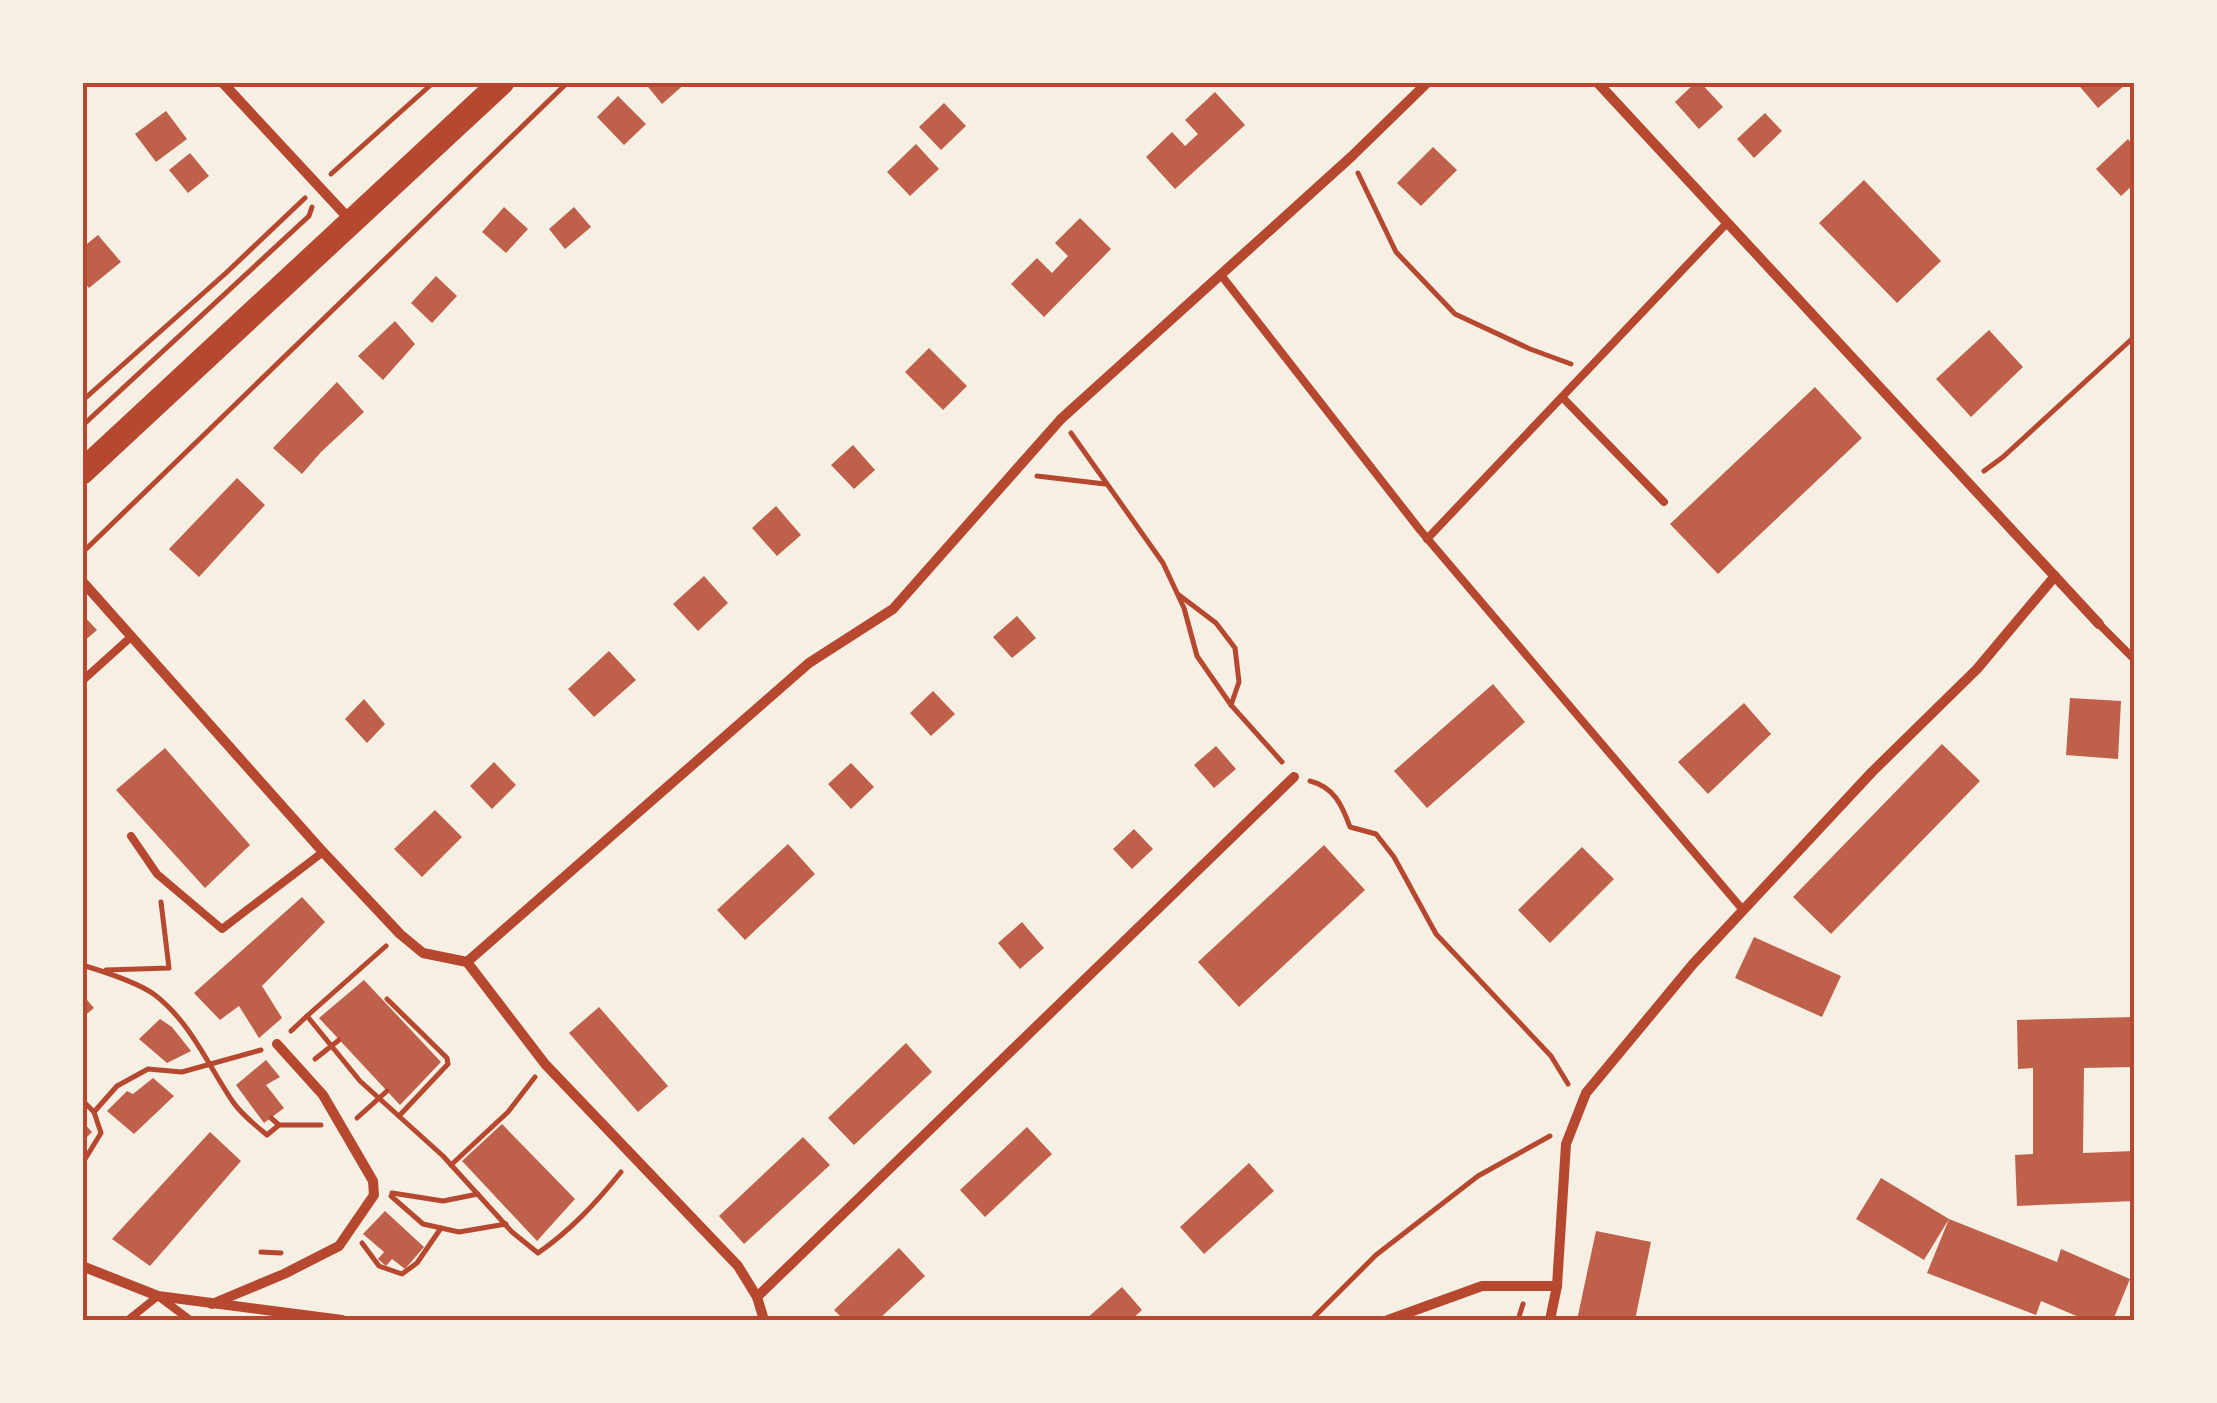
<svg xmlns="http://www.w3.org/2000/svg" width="2217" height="1403" viewBox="0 0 2217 1403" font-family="Spectral,serif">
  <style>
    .building { fill: #bf614a }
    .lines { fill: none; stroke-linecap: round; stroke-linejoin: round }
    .path { stroke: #b5482f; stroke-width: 5 }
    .service { stroke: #b5482f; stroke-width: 8 }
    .minor { stroke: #b5482f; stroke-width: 10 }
    .primary { stroke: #b5482f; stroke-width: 25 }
    .neatline { fill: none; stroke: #b5482f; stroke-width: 4 }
  </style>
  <rect width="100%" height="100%" fill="#f6efe4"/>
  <g class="building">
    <path d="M644,82H687L662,104Z"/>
    <path d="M1696,82H1700L1723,107L1699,129L1675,102Z"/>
    <path d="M2076,82H2123L2125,85L2098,108Z"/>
    <path d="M1215,92L1245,125L1175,189L1146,157L1172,132L1185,146L1198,134L1185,120Z"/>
    <path d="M618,96L646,124L624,145L597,117Z"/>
    <path d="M944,103L966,126L941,150L919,127Z"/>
    <path d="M166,111L187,139L156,162L135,134Z"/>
    <path d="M1765,113L1782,131L1754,158L1737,139Z"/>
    <path d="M2128,139L2134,147V184L2121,196L2096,169Z"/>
    <path d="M916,144L939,169L910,196L887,172Z"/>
    <path d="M1433,147L1457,170L1421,206L1397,183Z"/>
    <path d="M190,153L209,176L188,193L169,170Z"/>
    <path d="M1864,180L1941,261L1897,303L1819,223Z"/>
    <path d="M504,207L528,229L506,253L482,232Z"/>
    <path d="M574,207L591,227L565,249L549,229Z"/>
    <path d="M1080,218L1111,249L1044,317L1011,284L1037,258L1052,273L1068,256L1055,243Z"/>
    <path d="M98,235L121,262L89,288L82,280V248Z"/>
    <path d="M436,276L457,296L432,323L411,303Z"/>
    <path d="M395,321L415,344L383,380L358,356Z"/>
    <path d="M1989,330L2023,367L1971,417L1936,379Z"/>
    <path d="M929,348L967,386L943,410L905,372Z"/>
    <path d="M337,382L364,412L321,452L302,474L273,448Z"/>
    <path d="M1815,387L1862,438L1718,574L1670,524Z"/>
    <path d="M853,445L875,470L854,489L831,465Z"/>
    <path d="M237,478L265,505L199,577L169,549Z"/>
    <path d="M776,506L801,535L777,556L752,528Z"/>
    <path d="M704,576L728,603L698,631L673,604Z"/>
    <path d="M82,614L97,630L82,643Z"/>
    <path d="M1017,616L1036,638L1012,658L993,637Z"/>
    <path d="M609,651L636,680L594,717L568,689Z"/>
    <path d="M1493,684L1525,722L1427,808L1394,771Z"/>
    <path d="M933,691L955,714L931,736L910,713Z"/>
    <path d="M2070,698L2121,701L2118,759L2066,755Z"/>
    <path d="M364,699L385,724L367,743L345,719Z"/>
    <path d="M1744,703L1771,734L1708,794L1678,762Z"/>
    <path d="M1942,744L1980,781L1831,934L1793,897Z"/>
    <path d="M1216,746L1236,769L1214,788L1194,765Z"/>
    <path d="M165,748L250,845L205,888L116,790Z"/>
    <path d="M494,762L516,785L492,809L470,786Z"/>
    <path d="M851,763L874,787L851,809L828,784Z"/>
    <path d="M435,810L462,837L422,877L394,849Z"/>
    <path d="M1134,829L1153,849L1132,869L1113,849Z"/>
    <path d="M788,844L815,874L745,940L717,910Z"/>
    <path d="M1324,845L1365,890L1239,1007L1198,962Z"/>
    <path d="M1582,847L1614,879L1550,943L1518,910Z"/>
    <path d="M302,897L325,922L262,986L282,1018L259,1038L239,1006L220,1020L194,993Z"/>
    <path d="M1022,922L1044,948L1020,969L998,943Z"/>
    <path d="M1754,937L1841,976L1822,1017L1735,978Z"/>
    <path d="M364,980L441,1062L400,1105L319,1018Z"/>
    <path d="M82,994L94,1008L82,1018Z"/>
    <path d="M599,1007L668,1086L638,1112L569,1033Z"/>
    <path d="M2134,1017V1067L2084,1068L2083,1153L2134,1151V1201L2017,1206L2015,1155L2033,1154V1068L2018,1069L2017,1020Z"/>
    <path d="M160,1019L172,1027L191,1051L167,1063L139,1039Z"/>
    <path d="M906,1043L932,1072L854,1145L828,1118Z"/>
    <path d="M266,1060L280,1077L266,1085L284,1108L264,1123L236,1085Z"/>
    <path d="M153,1078L174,1096L134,1134L107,1111L127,1091L133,1094Z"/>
    <path d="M82,1121L92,1132L82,1142Z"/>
    <path d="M502,1124L575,1199L537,1241L462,1161Z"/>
    <path d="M1027,1127L1052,1154L985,1217L960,1190Z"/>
    <path d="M210,1132L241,1161L150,1266L112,1239Z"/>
    <path d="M803,1137L830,1165L744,1244L719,1216Z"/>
    <path d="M1249,1163L1274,1191L1204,1254L1180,1227Z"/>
    <path d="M1881,1178L1949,1219L2057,1262L2061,1249L2130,1279L2113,1320H2086L2041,1301L2036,1315L1927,1273L1949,1219L1924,1260L1856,1219Z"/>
    <path d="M385,1211L424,1247L405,1269L392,1259L386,1266L378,1259L384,1252L363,1234Z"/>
    <path d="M1596,1231L1651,1242L1635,1320H1577Z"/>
    <path d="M899,1248L925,1276L878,1320H844L834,1310Z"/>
    <path d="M1122,1287L1142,1310L1131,1320H1085Z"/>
  </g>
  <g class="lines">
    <g class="path">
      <path d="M1358,173L1396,252L1455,314L1530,349L1571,364"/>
      <path d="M331,174L434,82"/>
      <path d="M82,401L226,273L305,198"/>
      <path d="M82,426L309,216L312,207"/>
      <path d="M1071,433L1163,563L1184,608L1197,656L1231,705L1282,762"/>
      <path d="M1984,471L2003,457L2134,337"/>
      <path d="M1037,476L1105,484"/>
      <path d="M82,553L568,82"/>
      <path d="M1179,595L1216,623L1235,648L1239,682L1231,705"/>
      <path d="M1310,781C1334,787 1342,805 1350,827L1376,834L1394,857L1436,934L1551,1056L1568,1084"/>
      <path d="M386,946L307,1016L360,1081L443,1156L512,1232L538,1253C571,1230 595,1204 621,1172"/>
      <path d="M82,965C102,971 139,983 155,995C191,1023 208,1065 233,1102C242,1115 255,1125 267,1135L279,1125"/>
      <path d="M106,970L169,968L161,902"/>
      <path d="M387,999L447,1058L448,1064L399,1116"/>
      <path d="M291,1031L307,1016"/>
      <path d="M315,1059L339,1040"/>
      <path d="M82,1100L94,1112"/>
      <path d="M271,1118L279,1125H321"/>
      <path d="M357,1118L387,1091"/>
      <path d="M82,1164L101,1133L94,1112L117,1086L148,1069L182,1072L261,1050"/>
      <path d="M451,1165L508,1112L535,1077"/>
      <path d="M392,1193L443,1201L478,1194"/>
      <path d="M391,1196L423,1224L459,1232L506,1224"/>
      <path d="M362,1243L379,1266L402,1274L417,1263L441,1228"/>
      <path d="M261,1252L281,1253"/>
      <path d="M1311,1320L1376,1255L1478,1176L1550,1136"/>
      <path d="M1518,1320L1523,1304"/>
    </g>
    <g class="service">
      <path d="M1221,275L1420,530L1743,910"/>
      <path d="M1562,397L1664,502"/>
      <path d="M1427,539L1727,223"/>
      <path d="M2099,624L2134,659"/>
      <path d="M82,681L132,636"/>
      <path d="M131,836L157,874L222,929L323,852"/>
      <path d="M128,1320L158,1296L190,1320"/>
    </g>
    <g class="minor">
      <path d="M222,82L351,221"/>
      <path d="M1597,82L2099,624"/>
      <path d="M82,581L323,852L400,934L423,953L467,962L809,663L893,609L1061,419L1351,157L1428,82"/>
      <path d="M467,962L545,1064L738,1266L757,1297L764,1320"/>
      <path d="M82,1266L158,1296L342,1320"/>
      <path d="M757,1297L1294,777"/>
      <path d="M212,1304L284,1274L339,1246L374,1195L373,1181L323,1095L277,1044"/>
      <path d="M1388,1320L1482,1286H1557"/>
      <path d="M1550,1320L1557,1286L1566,1144L1586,1093L1693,964L1872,772L1977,669L2055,576"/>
    </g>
    <path class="primary" d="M82,472L502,82"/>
  </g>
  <rect width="2217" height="1403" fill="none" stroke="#f6efe4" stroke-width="170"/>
  <rect x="85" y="85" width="2047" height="1233" class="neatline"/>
</svg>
